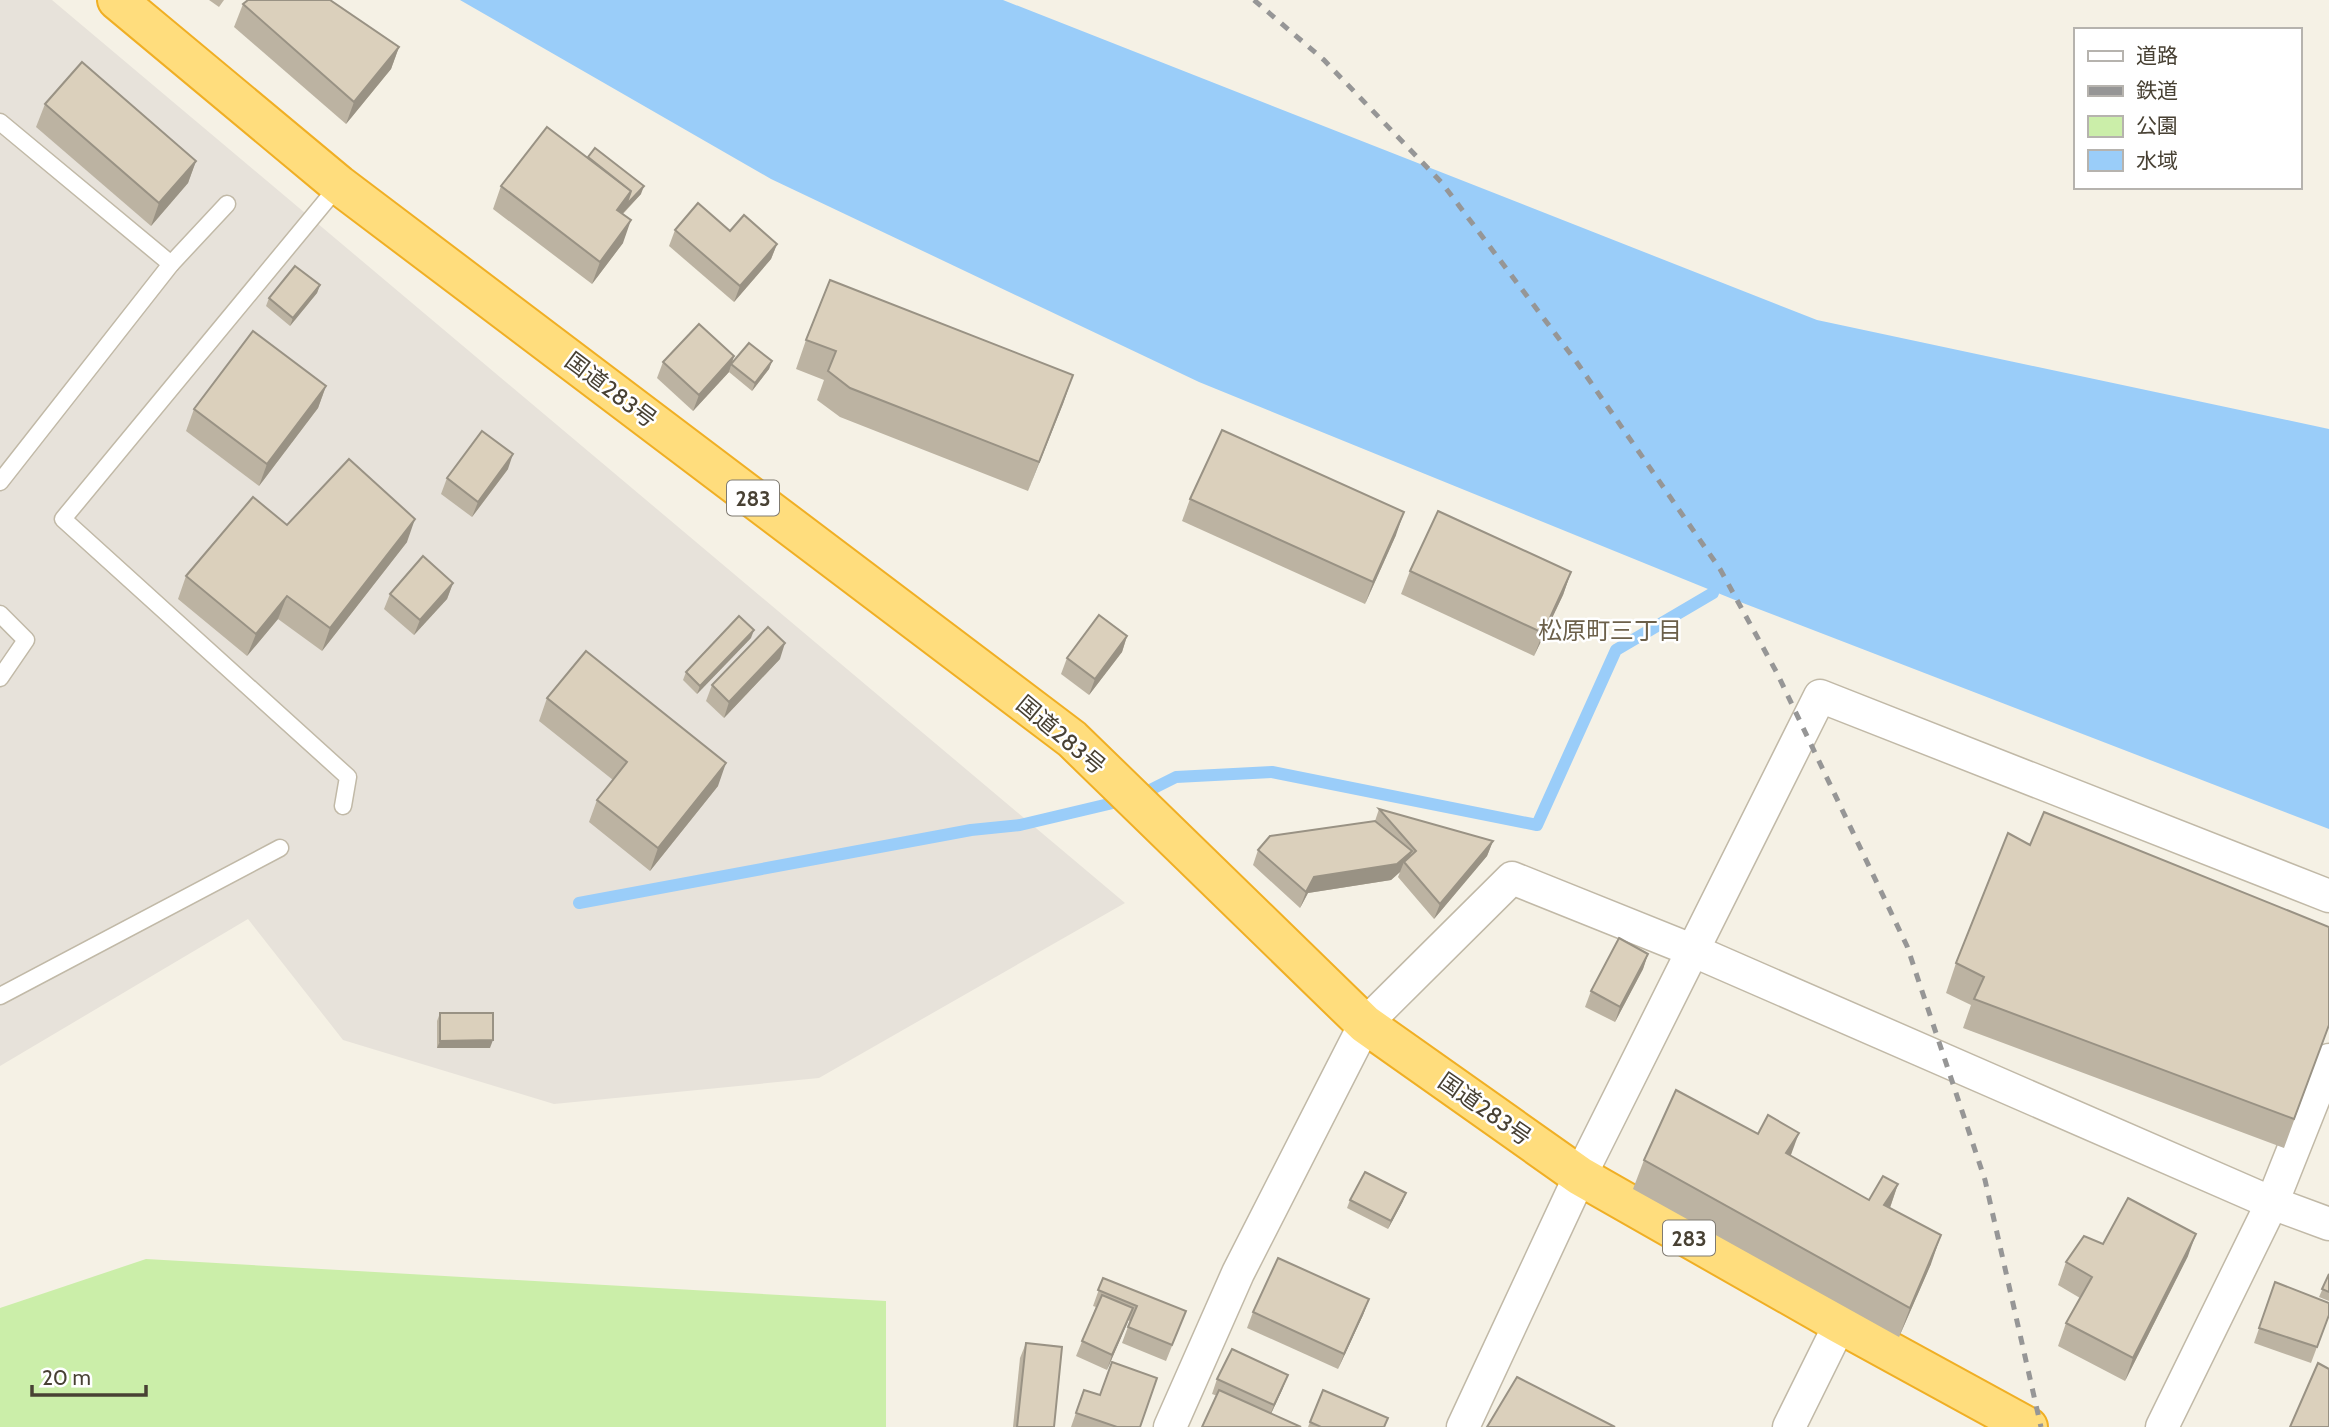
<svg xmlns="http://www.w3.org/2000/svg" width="2329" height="1427" viewBox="0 0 2329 1427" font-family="Cabin,'Noto Sans JP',sans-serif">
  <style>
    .industrial { fill: #e7e2da }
    .green { fill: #cbeea9 }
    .water { fill: #9acdf9 }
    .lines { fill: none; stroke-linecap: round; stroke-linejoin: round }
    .stream { stroke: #9acdf9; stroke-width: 12 }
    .service-casing { stroke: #c1b9a7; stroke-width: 19 }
    .minor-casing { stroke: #c1b9a7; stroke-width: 35 }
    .trunk-casing { stroke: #f0af24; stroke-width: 42 }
    .service { stroke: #fff; stroke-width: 16 }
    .minor { stroke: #fff; stroke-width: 32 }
    .trunk { stroke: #ffdd7d; stroke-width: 38 }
    .rail { stroke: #969696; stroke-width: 5; stroke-dasharray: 9 9; stroke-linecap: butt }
    .wall { fill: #bcb3a2 }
    .shaded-wall { fill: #999284 }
    .building { fill: #dbd0bc; stroke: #999284; stroke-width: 2 }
    .labels { text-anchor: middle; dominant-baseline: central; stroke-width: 5; stroke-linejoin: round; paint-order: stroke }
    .shield { fill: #fff; stroke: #7f7a71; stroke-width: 2 }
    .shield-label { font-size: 21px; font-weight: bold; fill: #484134 }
    .street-label { font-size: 23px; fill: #484134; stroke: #fff }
    .neighbourhood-label { font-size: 24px; fill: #6c604a; stroke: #fff }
  </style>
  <rect width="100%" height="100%" fill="#f5f1e5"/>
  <path class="industrial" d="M0,0H52L1125,903L819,1078L554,1104L343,1040L248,919L0,1066Z"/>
  <path class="green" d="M146,1259L886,1301V1427H0V1308Z"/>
  <path class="water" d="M460,0H1003L1817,320L2329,429V829L1735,600L1199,382L771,179Z"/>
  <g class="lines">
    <path class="stream" d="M579,903L971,830L1020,825L1134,798L1176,777L1272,772L1537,825L1616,650L1713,593"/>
    <defs>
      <g id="service">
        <path d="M0,122L171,264"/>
        <path d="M339,185L63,519L348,777L343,806"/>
        <path d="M0,482L171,264L227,204"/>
        <path d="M0,614L26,640L0,678"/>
        <path d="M0,996L280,848"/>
      </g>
      <g id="minor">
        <path d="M1170,1427L1238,1273L1365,1024L1512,878L1694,951L2272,1203L2329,1224"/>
        <path d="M1463,1427L1580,1176L1820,696L2329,896"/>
        <path d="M1789,1427L1840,1324"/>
        <path d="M2162,1427L2272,1203L2329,1060"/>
      </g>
      <path id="trunk" d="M117,0L339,185L1072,739L1365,1024L1580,1176L1840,1324L2028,1427"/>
    </defs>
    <use href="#service" class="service-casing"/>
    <use href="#minor" class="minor-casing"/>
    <use href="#trunk" class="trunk-casing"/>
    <use href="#service" class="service"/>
    <use href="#minor" class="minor"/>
    <use href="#trunk" class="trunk"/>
    <path class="rail" d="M1254,0L1324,60L1442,183L1578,364L1720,569L1777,673L1907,946L1985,1180L2041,1427"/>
  </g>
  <g class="wall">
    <path d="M209,0H224L219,7Z"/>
    <path d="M243,4L399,47L391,69L346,124L234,27Z"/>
    <path d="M45,104L196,161L188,183L151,226L36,127Z"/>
    <path d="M501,186L641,194L623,214V243L592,284L493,209Z"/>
    <path d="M675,230L730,231L777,244L771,259L734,302L669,246Z"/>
    <path d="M320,285L317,293L290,326L266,306L269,298Z"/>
    <path d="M806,340L1073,375L1028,491L840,417L817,400L824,380L796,369Z"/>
    <path d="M734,356L729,372L693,411L657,378L663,362Z"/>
    <path d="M772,361L769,369L752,391L729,372L731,364Z"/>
    <path d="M326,386L318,408L259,486L186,431L194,409Z"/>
    <path d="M508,469L472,517L441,494L447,478Z"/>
    <path d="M1190,499L1396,535L1365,604L1182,521Z"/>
    <path d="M287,525L407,542L322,651L278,619L247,656L178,599L186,576Z"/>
    <path d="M1410,571L1571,572L1563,595L1534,656L1401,594Z"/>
    <path d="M453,583L447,599L414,635L384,609L390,594Z"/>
    <path d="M1127,636L1122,652L1089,695L1061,674L1067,658Z"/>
    <path d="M751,638L697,694L683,680L686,672Z"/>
    <path d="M780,659L724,718L706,701L712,685Z"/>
    <path d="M547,698L718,786L650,871L589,822L597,800L613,780L539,721Z"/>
    <path d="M1379,809L1493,841L1487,856L1434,919L1398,877L1400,872L1391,880L1308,893L1300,908L1253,865L1258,850L1375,821Z"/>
    <path d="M1648,954L1643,969L1615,1022L1585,1007L1591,991Z"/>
    <path d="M1956,963L2329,1025L2284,1148L1963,1028L1971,1005L1946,993Z"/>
    <path d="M440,1013L490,1048H437V1021Z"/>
    <path d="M1791,1156L1869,1200L1898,1184L1890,1208L1931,1264L1899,1337L1633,1189L1644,1160Z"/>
    <path d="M1350,1200L1403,1201L1388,1229L1347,1208Z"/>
    <path d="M2103,1244L2188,1256L2125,1381L2058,1346L2066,1323L2080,1298L2058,1285L2066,1262Z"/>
    <path d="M2329,1274V1301L2319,1297Z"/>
    <path d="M1103,1278L1186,1311L1166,1361L1122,1343L1130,1321L1128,1320L1107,1370L1076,1356L1096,1307L1093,1306Z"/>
    <path d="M2275,1282L2329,1315L2311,1363L2254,1343Z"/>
    <path d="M1369,1299L1363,1315L1338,1369L1247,1328L1253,1312Z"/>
    <path d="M1026,1343L1054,1427H1013L1020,1358Z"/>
    <path d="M1288,1375L1282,1390L1271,1414L1212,1394L1217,1379Z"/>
    <path d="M1084,1390L1100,1395L1140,1427H1071Z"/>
    <path d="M1323,1390L1388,1418L1385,1427H1308Z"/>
  </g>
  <g class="shaded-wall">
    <path d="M399,47L391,69L346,124L354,102Z"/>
    <path d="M196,161L188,183L151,226L159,203Z"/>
    <path d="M644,186L641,194L623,213L608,232L617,210L631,191Z"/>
    <path d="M631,220L623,243L592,284L600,262Z"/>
    <path d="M777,244L771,259L734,302L740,286Z"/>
    <path d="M320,285L317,293L290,326L293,318Z"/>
    <path d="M734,356L729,372L693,411L699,395Z"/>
    <path d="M772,361L769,369L752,391L755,383Z"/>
    <path d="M1073,375L1063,404L1028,491L1039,462Z"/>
    <path d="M326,386L318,408L259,486L267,464Z"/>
    <path d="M513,454L508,469L472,517L478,502Z"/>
    <path d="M1404,512L1396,535L1365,604L1373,582Z"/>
    <path d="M415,519L407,542L322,651L330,628Z"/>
    <path d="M1571,572L1563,595L1534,656L1543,633Z"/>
    <path d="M453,583L447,599L414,635L420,620Z"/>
    <path d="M287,596L278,619L247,656L256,634Z"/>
    <path d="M754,630L751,638L697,694L700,686Z"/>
    <path d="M1127,636L1122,652L1089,695L1095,679Z"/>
    <path d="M785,643L780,659L724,718L729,702Z"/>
    <path d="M726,763L718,786L650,871L658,848Z"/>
    <path d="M1493,841L1487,856L1434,919L1440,904Z"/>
    <path d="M1412,851L1406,865L1404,862L1400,872L1391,880L1308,893L1300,908L1306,892L1314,877Z"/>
    <path d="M1648,954L1643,969L1615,1022L1620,1007Z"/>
    <path d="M493,1040L490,1048H437L440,1041Z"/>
    <path d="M1799,1133L1788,1163L1786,1153Z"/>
    <path d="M1898,1184L1888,1213L1884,1205Z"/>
    <path d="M1406,1193L1403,1201L1388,1229L1391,1221Z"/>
    <path d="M2196,1234L2188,1256L2125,1381L2133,1358Z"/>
    <path d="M1941,1235L1931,1264L1899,1337L1910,1308Z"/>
    <path d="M1369,1299L1363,1315L1338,1369L1344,1354Z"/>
    <path d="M1133,1308L1127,1324L1107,1370L1112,1355Z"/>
    <path d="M1288,1375L1282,1390L1268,1420L1274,1405Z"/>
  </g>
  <g class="building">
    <path d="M248,0H330L399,47L354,102L243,4Z"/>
    <path d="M82,62L196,161L159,203L45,104Z"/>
    <path d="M547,127L631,191L617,210L631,220L600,262L501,186Z"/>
    <path d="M595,148L644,186L626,205L631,191L588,157Z"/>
    <path d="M698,203L730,231L744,215L777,244L740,286L675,230Z"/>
    <path d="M295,266L320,285L293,318L269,298Z"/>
    <path d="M830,280L1073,375L1039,462L850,388L828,371L836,351L806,340Z"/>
    <path d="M699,324L734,356L699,395L663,362Z"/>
    <path d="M253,331L326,386L267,464L194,409Z"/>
    <path d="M749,343L772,361L755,383L731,364Z"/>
    <path d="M1222,430L1404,512L1373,582L1190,499Z"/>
    <path d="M482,431L513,454L478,502L447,478Z"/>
    <path d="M349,459L415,519L330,628L287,596L256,634L186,576L253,497L287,525Z"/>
    <path d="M1438,511L1571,572L1543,633L1410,571Z"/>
    <path d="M423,556L453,583L420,620L390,594Z"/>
    <path d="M1099,615L1127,636L1095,679L1067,658Z"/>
    <path d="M739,616L754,630L700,686L686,672Z"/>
    <path d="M768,627L785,643L729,702L712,685Z"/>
    <path d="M586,651L726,763L658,848L597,800L627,762L547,698Z"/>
    <path d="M1379,809L1493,841L1440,904L1404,862L1416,851Z"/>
    <path d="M2044,812L2329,927V1025L2294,1119L1974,999L1984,977L1956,963L2008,833L2030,845Z"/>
    <path d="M1375,821L1412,851L1397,864L1314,877L1306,892L1258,850L1270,836Z"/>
    <path d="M1619,938L1648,954L1620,1007L1591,991Z"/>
    <path d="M440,1013H493V1040L440,1041Z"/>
    <path d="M1676,1090L1758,1134L1768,1115L1799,1133L1786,1153L1869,1200L1883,1176L1898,1184L1884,1205L1941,1235L1910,1308L1644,1160Z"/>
    <path d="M1365,1172L1406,1193L1391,1221L1350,1200Z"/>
    <path d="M2128,1198L2196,1234L2133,1358L2066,1323L2092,1277L2066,1262L2084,1236L2103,1244Z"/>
    <path d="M1278,1258L1369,1299L1344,1354L1253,1312Z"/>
    <path d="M2329,1274V1292L2322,1289Z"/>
    <path d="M1103,1278L1186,1311L1172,1345L1128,1327L1137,1306L1098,1290Z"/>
    <path d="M2275,1282L2329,1303V1315L2317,1347L2259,1328Z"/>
    <path d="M1102,1295L1133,1308L1112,1355L1082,1341Z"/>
    <path d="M1026,1343L1062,1347L1054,1427H1017Z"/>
    <path d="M1232,1349L1288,1375L1274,1405L1217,1379Z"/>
    <path d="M1112,1362L1157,1378L1140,1427H1117L1076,1413L1084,1390L1100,1395Z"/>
    <path d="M2318,1363L2329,1369V1427H2290Z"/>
    <path d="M1517,1377L1615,1427H1487Z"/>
    <path d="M1219,1390L1301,1427H1202Z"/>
    <path d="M1323,1390L1388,1418L1384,1427H1321L1310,1422Z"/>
  </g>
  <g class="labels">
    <g class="shield">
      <rect x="727" y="480.5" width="52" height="35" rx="5"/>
      <rect x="1663" y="1220.5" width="52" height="35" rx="5"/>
    </g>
    <g class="shield-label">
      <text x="753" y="498">283</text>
      <text x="1689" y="1238">283</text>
    </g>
    <g class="street-label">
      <text transform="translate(611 390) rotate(37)">国道283号</text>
      <text transform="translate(1061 735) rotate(40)">国道283号</text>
      <text transform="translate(1485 1109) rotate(35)">国道283号</text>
    </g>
    <g class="neighbourhood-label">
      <text x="1610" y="630">松原町三丁目</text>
    </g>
  </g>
  <rect x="2074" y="28" width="228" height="161" fill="#ffffff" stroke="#b6b3ae" stroke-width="2"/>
  <rect x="2088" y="51" width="35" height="10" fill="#ffffff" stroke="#b6b3ae" stroke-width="2"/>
  <text x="2136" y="63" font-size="21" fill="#484134">道路</text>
  <rect x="2088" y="86" width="35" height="10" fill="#969696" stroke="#b6b3ae" stroke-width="2"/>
  <text x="2136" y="98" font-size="21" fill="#484134">鉄道</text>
  <rect x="2088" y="116" width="35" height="21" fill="#cbeea9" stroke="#b6b3ae" stroke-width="2"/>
  <text x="2136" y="133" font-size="21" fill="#484134">公園</text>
  <rect x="2088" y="150" width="35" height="21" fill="#9acdf9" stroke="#b6b3ae" stroke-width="2"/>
  <text x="2136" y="168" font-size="21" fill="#484134">水域</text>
  <path d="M32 1385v10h114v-10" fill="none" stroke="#484134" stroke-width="3.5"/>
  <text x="42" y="1385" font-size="21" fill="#484134" stroke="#ffffff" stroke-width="5" paint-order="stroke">20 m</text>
</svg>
